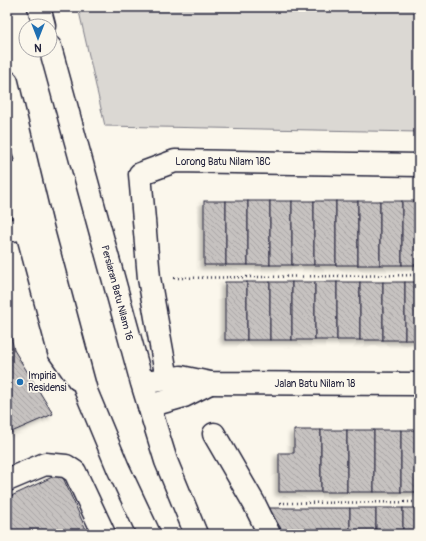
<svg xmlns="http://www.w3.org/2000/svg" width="426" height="541" viewBox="0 0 426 541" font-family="Pangolin,sans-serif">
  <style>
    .pitch { fill: #dbd8d3; stroke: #7e7d87 }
    .building { fill: url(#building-back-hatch); stroke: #22223b; filter: url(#shadow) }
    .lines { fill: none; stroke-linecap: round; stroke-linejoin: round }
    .minor-casing { stroke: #22223b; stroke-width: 25 }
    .path { stroke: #22223b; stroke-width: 2.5; stroke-dasharray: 1 3; stroke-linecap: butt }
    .minor { stroke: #fbf7ec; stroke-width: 22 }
    .poi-dot { fill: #1f6fb2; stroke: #fbf7ec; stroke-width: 1.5 }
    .labels { text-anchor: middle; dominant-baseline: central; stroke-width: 3.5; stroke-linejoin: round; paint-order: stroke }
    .street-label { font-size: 10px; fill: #22223b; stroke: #fbf7ec }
    .poi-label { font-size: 10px; fill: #22223b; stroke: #fbf7ec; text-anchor: start }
  </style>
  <defs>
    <pattern id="building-back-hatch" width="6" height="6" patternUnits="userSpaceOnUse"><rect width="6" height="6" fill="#c6c2c0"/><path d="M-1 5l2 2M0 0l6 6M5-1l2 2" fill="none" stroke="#aaa6a6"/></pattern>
    <filter id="shadow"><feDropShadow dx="-3.5" dy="3.5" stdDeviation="2" flood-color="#0004"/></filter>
  </defs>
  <rect width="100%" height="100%" fill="#fbf7ec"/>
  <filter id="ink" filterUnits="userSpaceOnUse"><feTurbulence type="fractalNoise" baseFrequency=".025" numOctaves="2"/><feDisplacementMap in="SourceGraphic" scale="8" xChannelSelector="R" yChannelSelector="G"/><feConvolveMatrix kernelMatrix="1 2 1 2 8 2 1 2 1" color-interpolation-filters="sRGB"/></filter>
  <g filter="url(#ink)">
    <path class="pitch" d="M78,7H419V132L105,126Z"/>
    <g class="building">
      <rect x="204" y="201" width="22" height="64"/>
      <rect x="226" y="201" width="22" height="64"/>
      <rect x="248" y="201" width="22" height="64"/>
      <rect x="270" y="201" width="22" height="64"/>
      <rect x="292" y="201" width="22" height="64"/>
      <rect x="314" y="201" width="22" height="64"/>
      <rect x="336" y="201" width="22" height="64"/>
      <rect x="358" y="201" width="22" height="64"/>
      <rect x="380" y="201" width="22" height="64"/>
      <rect x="402" y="201" width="17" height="64"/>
      <rect x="225" y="282" width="22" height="58"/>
      <rect x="247" y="282" width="23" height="58"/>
      <rect x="270" y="282" width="22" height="58"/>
      <rect x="292" y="282" width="23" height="58"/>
      <rect x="315" y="282" width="22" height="58"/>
      <rect x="337" y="282" width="23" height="58"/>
      <rect x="360" y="282" width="23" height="58"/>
      <rect x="383" y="282" width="22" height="58"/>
      <rect x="405" y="282" width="14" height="58"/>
      <path d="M7,317L14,350L53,414L7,434Z"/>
      <path d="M294,430H321V492H279V453H294Z"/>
      <rect x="321" y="430" width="26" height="62"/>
      <rect x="347" y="430" width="27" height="62"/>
      <rect x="374" y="430" width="27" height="62"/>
      <rect x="401" y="430" width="18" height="62"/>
      <path d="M61,473L88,534H7V498Z"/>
      <path d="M269,508H350V534H284Z"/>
      <rect x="350" y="508" width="26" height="26"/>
      <rect x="376" y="508" width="27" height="26"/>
      <rect x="403" y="508" width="16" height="26"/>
    </g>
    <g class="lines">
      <defs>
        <g id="minor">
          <path d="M39,7L44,26"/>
          <path d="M50,47L142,383L166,461L196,534"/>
          <path d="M7,82L41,223L86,391L118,468L149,534"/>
          <path d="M14,173L26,228L59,352L78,379"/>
          <path d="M7,231L26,228"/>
          <path d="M167,379L149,278L140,174L175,161L419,165"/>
          <path d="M153,381L181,377L210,383L419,384"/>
          <path d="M149,406L184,396L210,383"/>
          <path d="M214,434L254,503L269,534"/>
          <path d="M7,480L45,464L66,466L75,472L104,534"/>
        </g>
      </defs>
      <use href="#minor" class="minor-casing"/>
      <g class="path">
        <path d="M174,278L419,275"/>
        <path d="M280,503L419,502"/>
      </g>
      <use href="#minor" class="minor"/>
    </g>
  </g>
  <circle class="poi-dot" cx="20" cy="382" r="4"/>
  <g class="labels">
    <g class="street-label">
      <text x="223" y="162">Lorong Batu Nilam 18C</text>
      <text transform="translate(117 293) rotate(75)">Persiaran Batu Nilam 16</text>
      <text x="315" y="384">Jalan Batu Nilam 18</text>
    </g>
    <g class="poi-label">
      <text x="28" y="376">Impiria<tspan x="28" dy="12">Residensi</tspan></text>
    </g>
  </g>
  <rect width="426" height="541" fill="none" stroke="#fbf7ec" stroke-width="24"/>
  <rect x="12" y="12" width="402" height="517" fill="none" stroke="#22223b" stroke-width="1.5" filter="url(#ink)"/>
  <g transform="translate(38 38) rotate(180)"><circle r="19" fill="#fbf7ec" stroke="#a4a2a5"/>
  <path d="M0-3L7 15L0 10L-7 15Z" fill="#1f6fb2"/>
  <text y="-6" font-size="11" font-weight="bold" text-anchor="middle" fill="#22223b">N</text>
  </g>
</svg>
